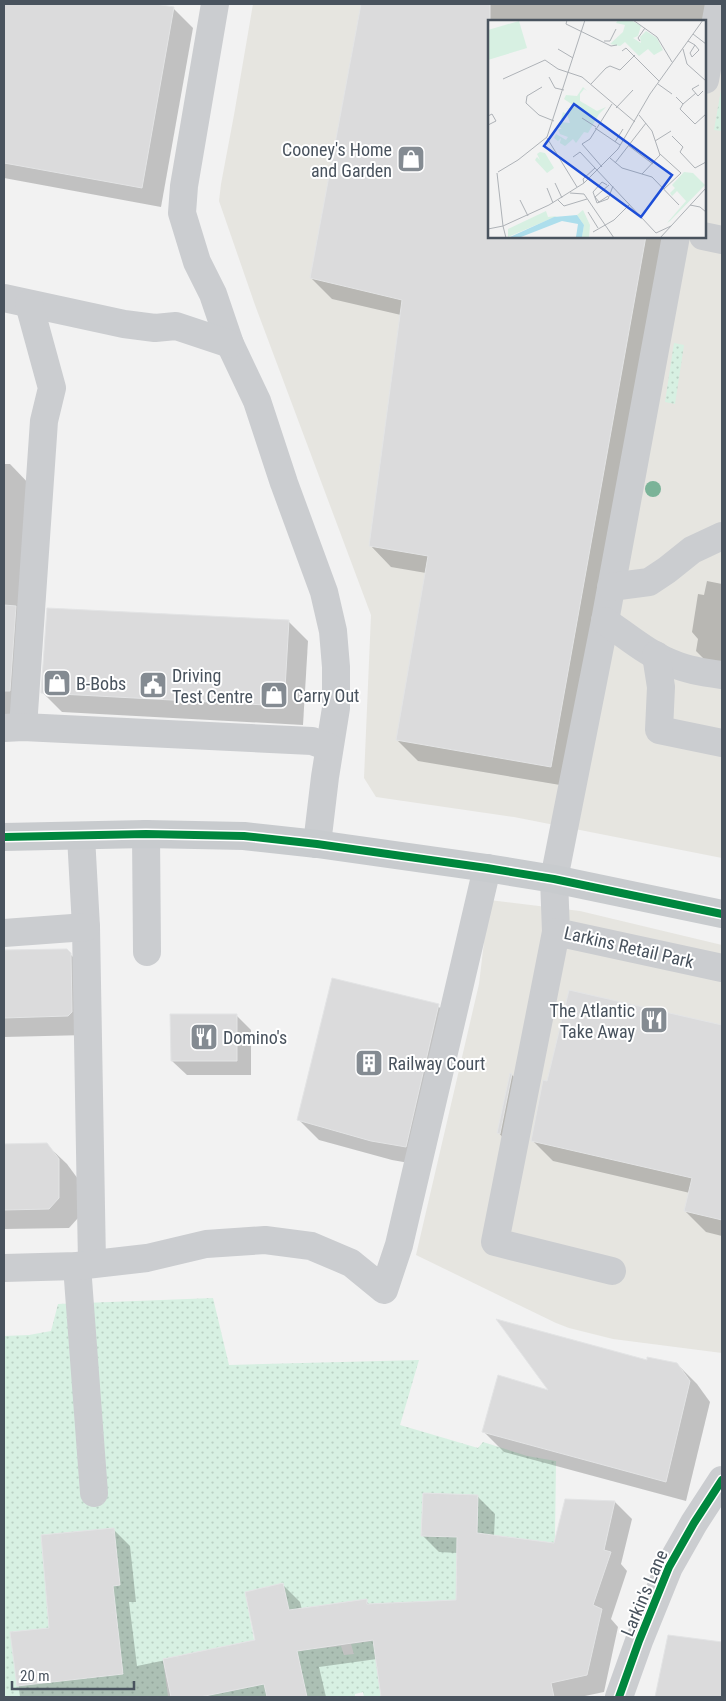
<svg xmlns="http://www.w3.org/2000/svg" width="726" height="1701" viewBox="0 0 726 1701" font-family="'Roboto Condensed',sans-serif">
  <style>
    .commercial { fill: #e6e5e0; fill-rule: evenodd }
    .grass { fill: url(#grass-dots); fill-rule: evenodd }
    .shadow { fill: #0003 }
    .building { fill: #dbdbdc; stroke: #e3e4e5 }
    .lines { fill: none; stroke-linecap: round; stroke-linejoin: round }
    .minor { stroke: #cbcdd0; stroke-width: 28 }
    .major { stroke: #c8cbce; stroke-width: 28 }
    .cycleway-casing { stroke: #fff; stroke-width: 11 }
    .cycleway { stroke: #00873e; stroke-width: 8 }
    .tree { fill: #7bb398 }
    .labels { text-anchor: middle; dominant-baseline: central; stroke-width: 4; stroke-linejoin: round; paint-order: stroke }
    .poi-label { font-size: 18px; fill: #49535e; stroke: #fff; text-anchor: start }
    .street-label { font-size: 18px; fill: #49535e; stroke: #fff }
    .inset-road { fill: none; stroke: #aeb2b7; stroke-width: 1 }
    .view { fill: #1d4ed8; fill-opacity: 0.15; stroke: #1d4ed8; stroke-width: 2.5 }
    .inset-edge { fill: none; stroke: #49535e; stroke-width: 2.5 }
  </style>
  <defs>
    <pattern id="grass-dots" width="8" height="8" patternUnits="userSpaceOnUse" patternTransform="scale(1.25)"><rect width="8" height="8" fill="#d7f0e2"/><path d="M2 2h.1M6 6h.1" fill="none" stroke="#bad0c4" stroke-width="1.8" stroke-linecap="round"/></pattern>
  </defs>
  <rect width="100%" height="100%" fill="#f2f2f2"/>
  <g class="commercial">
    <path d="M253,4H722V858L514,817L376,797L364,778L371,615L255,305L219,201L221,184L234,115ZM490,21H705V236H490Z"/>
    <path d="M489,900L580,911L722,945V1353L613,1339L569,1328L556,1323L416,1255L479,984Z"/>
  </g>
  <g class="grass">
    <path d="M722,84V131L714,130Z"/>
    <path d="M674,343L684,345L675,404L665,402Z"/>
    <path d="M213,1298L229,1365L419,1360L400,1425L478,1448L483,1442L527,1456L556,1461L555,1537L554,1543L501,1536L497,1574L476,1594L478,1496L423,1493L421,1536L457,1537L456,1596L458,1624L376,1660L381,1697H364L363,1692L355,1694V1697H307L283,1584L245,1592L254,1640L163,1659L168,1697H4V1336L29,1335L51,1331L58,1304ZM367,1599L372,1641L351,1644L354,1654L344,1655L341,1646L314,1649L308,1608Z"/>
    <path d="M264,1684L267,1697H200Z"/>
  </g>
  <g class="shadow">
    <path d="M4,4H148L173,8L193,28L161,207L4,178Z"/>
    <path d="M362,4H711L705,21H490V236H670L572,787L418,761L397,740L426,573L391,567L370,545L401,315L332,299L311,278Z"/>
    <path d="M4,464H10L33,488V714L4,718Z"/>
    <path d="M707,581L722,584V672L716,671L696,651L698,639L692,632L698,594L704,595Z"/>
    <path d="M288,621L308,641L303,725L62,712L42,692Z"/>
    <path d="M66,950L86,970L87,1035L4,1037V951Z"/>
    <path d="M570,991L722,1027V1236L706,1232L685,1211L690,1193L553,1161L532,1140L548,1083Z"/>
    <path d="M438,1006L458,1026L426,1166L392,1160L319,1140L299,1120Z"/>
    <path d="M236,1015L251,1030V1075H187L172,1061Z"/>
    <path d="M512,1075L519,1082L505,1140L498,1132Z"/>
    <path d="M47,1145L67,1164L78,1179V1218L69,1228L4,1229V1146Z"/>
    <path d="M648,1362L677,1364L697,1384L710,1402L686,1501L504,1452L484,1432L552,1393Z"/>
    <path d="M478,1497L495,1514L494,1536L554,1544L566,1500L615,1502L632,1519L621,1564L627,1571L611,1619L618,1627L604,1692L580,1697H383L377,1659L319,1667L326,1697H20L12,1634L51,1629L113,1529L130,1546L136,1602H129L137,1666L257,1641L283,1585L300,1602L302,1610L366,1601L370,1605L457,1602L458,1553L439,1552L422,1535Z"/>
  </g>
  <g class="building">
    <path d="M4,4H155L174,7L142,188L4,163Z"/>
    <path d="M361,4H490V236H646L551,767L396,740L428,556L369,546L402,300L310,278Z"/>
    <path d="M4,605L16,606L10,691H4Z"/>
    <path d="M47,608L289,620L284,706L41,693Z"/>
    <path d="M67,949L71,953L72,1012L68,1016L4,1018V950Z"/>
    <path d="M332,978L439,1004L406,1147L371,1141L297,1120Z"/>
    <path d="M569,990L722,1025V1220L684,1211L692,1178L531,1141L543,1080L547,1081Z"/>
    <path d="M170,1014H237V1061H171Z"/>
    <path d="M510,1073L512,1074L500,1134L497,1133Z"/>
    <path d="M47,1143L59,1159V1198L49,1209L4,1210V1144Z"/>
    <path d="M496,1319L647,1360V1357L677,1363L690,1381L666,1482L482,1432L498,1375L548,1390Z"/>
    <path d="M423,1493L478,1495L477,1533L554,1543L565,1499L615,1501L604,1550L611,1552L593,1605L602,1609L587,1675L551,1683L554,1697H381L373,1640L297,1651L307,1697H267L264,1684L200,1697H171L163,1659L255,1640L245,1592L283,1583L289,1610L367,1599V1604L456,1600L457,1537L421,1536Z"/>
    <path d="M114,1528L120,1585L113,1586L123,1674L17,1686L10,1632L49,1628L41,1535Z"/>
    <path d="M668,1635L722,1642V1697H655Z"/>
  </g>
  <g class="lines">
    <g class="minor">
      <path d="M215,4L184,186L182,213L197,262L213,294L230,344L257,401L284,483L324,592L333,631L336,667V708L325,777L317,844"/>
      <path d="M705,80L719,4"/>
      <path d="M676,236L605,621L554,879L556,932L722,968"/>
      <path d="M703,236L722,240"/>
      <path d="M4,298L124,324L155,328L176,326L230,344"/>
      <path d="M611,587L649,582L667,570L692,550L722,536"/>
      <path d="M605,621C627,636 650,656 676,665C691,671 707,673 722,675"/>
      <path d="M656,655L661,687L659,730L722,743"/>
      <path d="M23,727L44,421L52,388L29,304"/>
      <path d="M4,728L23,727L312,741L329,747"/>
      <path d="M146,834L147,952"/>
      <path d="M81,836L86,927L92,1263"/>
      <path d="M556,932L495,1242L612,1271"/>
      <path d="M4,933L86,927"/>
      <path d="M77,1266L94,1493"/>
      <path d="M4,1268L77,1266L147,1258L206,1244L265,1240L311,1246L351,1263L384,1290L399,1245L487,868"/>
      <path d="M619,1697L639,1641L669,1567L694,1523L722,1480"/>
    </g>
    <path class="major" d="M4,837L146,834L244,836L317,844L487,868L554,879L722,914"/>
    <defs>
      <g id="cycleway">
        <path d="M4,837L146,834L244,836L317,844L487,868L554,879L722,914"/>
        <path d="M619,1697L639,1641L669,1567L694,1523L722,1480"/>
      </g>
    </defs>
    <use href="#cycleway" class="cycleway-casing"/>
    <use href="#cycleway" class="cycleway"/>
  </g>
  <circle class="tree" cx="653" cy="489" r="8"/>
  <defs>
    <symbol id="shop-square" viewBox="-11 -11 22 22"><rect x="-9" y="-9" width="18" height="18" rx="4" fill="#848b92" stroke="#fff"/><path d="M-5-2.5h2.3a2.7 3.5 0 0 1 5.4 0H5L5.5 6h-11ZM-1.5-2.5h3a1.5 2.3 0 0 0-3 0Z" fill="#fff"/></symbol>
    <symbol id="civic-square" viewBox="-11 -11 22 22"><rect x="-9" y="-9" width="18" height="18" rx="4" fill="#848b92" stroke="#fff"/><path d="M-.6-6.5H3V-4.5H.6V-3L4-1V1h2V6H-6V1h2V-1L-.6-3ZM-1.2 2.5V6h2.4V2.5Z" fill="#fff"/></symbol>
    <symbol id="restaurant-square" viewBox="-11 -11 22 22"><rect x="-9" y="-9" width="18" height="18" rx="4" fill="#848b92" stroke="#fff"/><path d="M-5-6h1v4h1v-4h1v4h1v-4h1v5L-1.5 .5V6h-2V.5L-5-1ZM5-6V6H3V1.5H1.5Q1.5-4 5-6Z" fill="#fff"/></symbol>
    <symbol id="building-square" viewBox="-11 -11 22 22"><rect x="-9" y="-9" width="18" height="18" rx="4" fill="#848b92" stroke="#fff"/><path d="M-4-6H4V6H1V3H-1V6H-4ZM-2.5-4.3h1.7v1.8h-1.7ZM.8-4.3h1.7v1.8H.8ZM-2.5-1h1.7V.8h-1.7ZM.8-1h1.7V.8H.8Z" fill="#fff"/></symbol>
  </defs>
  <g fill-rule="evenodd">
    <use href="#shop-square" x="395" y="143" width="32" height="32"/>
    <use href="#shop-square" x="41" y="667" width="32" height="32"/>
    <use href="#civic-square" x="137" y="669" width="32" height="32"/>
    <use href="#shop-square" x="258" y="679" width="32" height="32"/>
    <use href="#restaurant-square" x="638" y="1004" width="32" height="32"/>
    <use href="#restaurant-square" x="188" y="1021" width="32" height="32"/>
    <use href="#building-square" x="353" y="1047" width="32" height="32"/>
  </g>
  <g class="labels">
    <g class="poi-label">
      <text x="392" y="149" text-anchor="end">Cooney's Home<tspan x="392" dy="21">and Garden</tspan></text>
      <text x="172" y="675">Driving<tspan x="172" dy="21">Test Centre</tspan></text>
      <text x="76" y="683">B-Bobs</text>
      <text x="293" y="695">Carry Out</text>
      <text x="635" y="1010" text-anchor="end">The Atlantic<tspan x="635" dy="21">Take Away</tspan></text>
      <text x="223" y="1037">Domino's</text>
      <text x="388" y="1063">Railway Court</text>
    </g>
    <g class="street-label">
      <text transform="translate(629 947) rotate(13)">Larkins Retail Park</text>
      <text transform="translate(644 1593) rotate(-67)">Larkin's Lane</text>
    </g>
  </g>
  <g transform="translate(488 20)">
    <rect width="218" height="218" fill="#f2f2f2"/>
    <path d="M130,0H143L153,6L150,16L145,18L153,23L152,17L158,11L169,18L175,30L166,35L160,29L151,36L137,22L132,26L122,24L135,12L137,5L128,3ZM95,67L99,71L96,69L92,74V81L109,91L118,87L111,94L100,113L96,112L88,123L85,119L77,126L72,123L73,118L70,121L66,118L68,114L78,120L80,117L72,114L70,109H74L70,106L72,102L82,103L79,94L76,100L73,99L75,92L79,94L82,90L78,88L82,89L85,85L76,79L78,75L89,76ZM52,132L57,133L66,148L59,153L47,140L49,137L52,140L49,134ZM196,152L205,153L217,165L182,201L179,203L198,181L189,171L184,176L182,173L187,168L184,165Z" fill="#d7f0e2"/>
    <path d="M95,190L102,205L101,217H94L96,205L89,195ZM58,191L60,197L69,196L20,217V209Z" fill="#d7f0e2"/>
    <path d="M31,1L39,28L0,40V10Z" fill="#d7f0e2"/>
    <path d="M89,195L96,205L94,217H88L90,204L74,201L33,217H22L66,197Z" fill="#addeec"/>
    <path class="inset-road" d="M79,0L78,4L123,26L129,25M145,0L169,17L184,42M205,14L218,24M116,21H122L128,9M152,21L150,18L157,8M200,21L207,25L202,33L204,37L211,30L207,25M70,29L85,38M195,29L199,44L218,61M134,31L138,28L171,61M61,57L67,68L76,70M15,59L57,40L70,49L94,57L147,102M103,64L118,48L122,46L132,50L147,35M170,64L184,74M211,65L204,69L210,76L215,71M54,67L39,76L38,83L51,95L66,101M188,77L195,84L208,73M195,84L192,89L207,104L218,94M128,88L145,70M151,95L164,111L172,135L154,154M0,96L4,94L8,101L0,105M94,98L108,107M107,108L132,125M184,116L195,127L192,132L207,148L218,142M59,118L89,167M167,121L183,111M127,122L135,109M141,126L165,144M172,134L193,153L176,169M85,137L92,132L107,148M122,138L134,148L164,157L191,185M127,143L158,103M114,147L94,124L102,119L124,84M10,152L30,140L59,117L97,0M9,153L15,206L61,185L96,163L130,129L162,74L215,0M67,163L74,178M96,163L95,159L107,148L168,213L183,206M119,165L114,162L105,172L109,183L120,179L125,166M59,168L65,183M82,173L96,174L126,218M120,176L111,182L107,177L121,165M32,180L40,196M70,180L76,186L99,179M202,185L212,187L218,192M100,192L110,208M0,209L15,206L18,218M105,212L126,200L142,184M172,218L218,168"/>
    <path class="view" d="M86,84L184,155L153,197L56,126Z"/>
    <rect width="218" height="218" class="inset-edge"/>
  </g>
  <rect width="726" height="1701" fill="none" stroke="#49535e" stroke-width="10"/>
  <path d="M12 1681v8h122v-8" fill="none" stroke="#49535e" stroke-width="2.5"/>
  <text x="20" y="1681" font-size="15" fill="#49535e" stroke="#ffffff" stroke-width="4" paint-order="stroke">20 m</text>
</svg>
